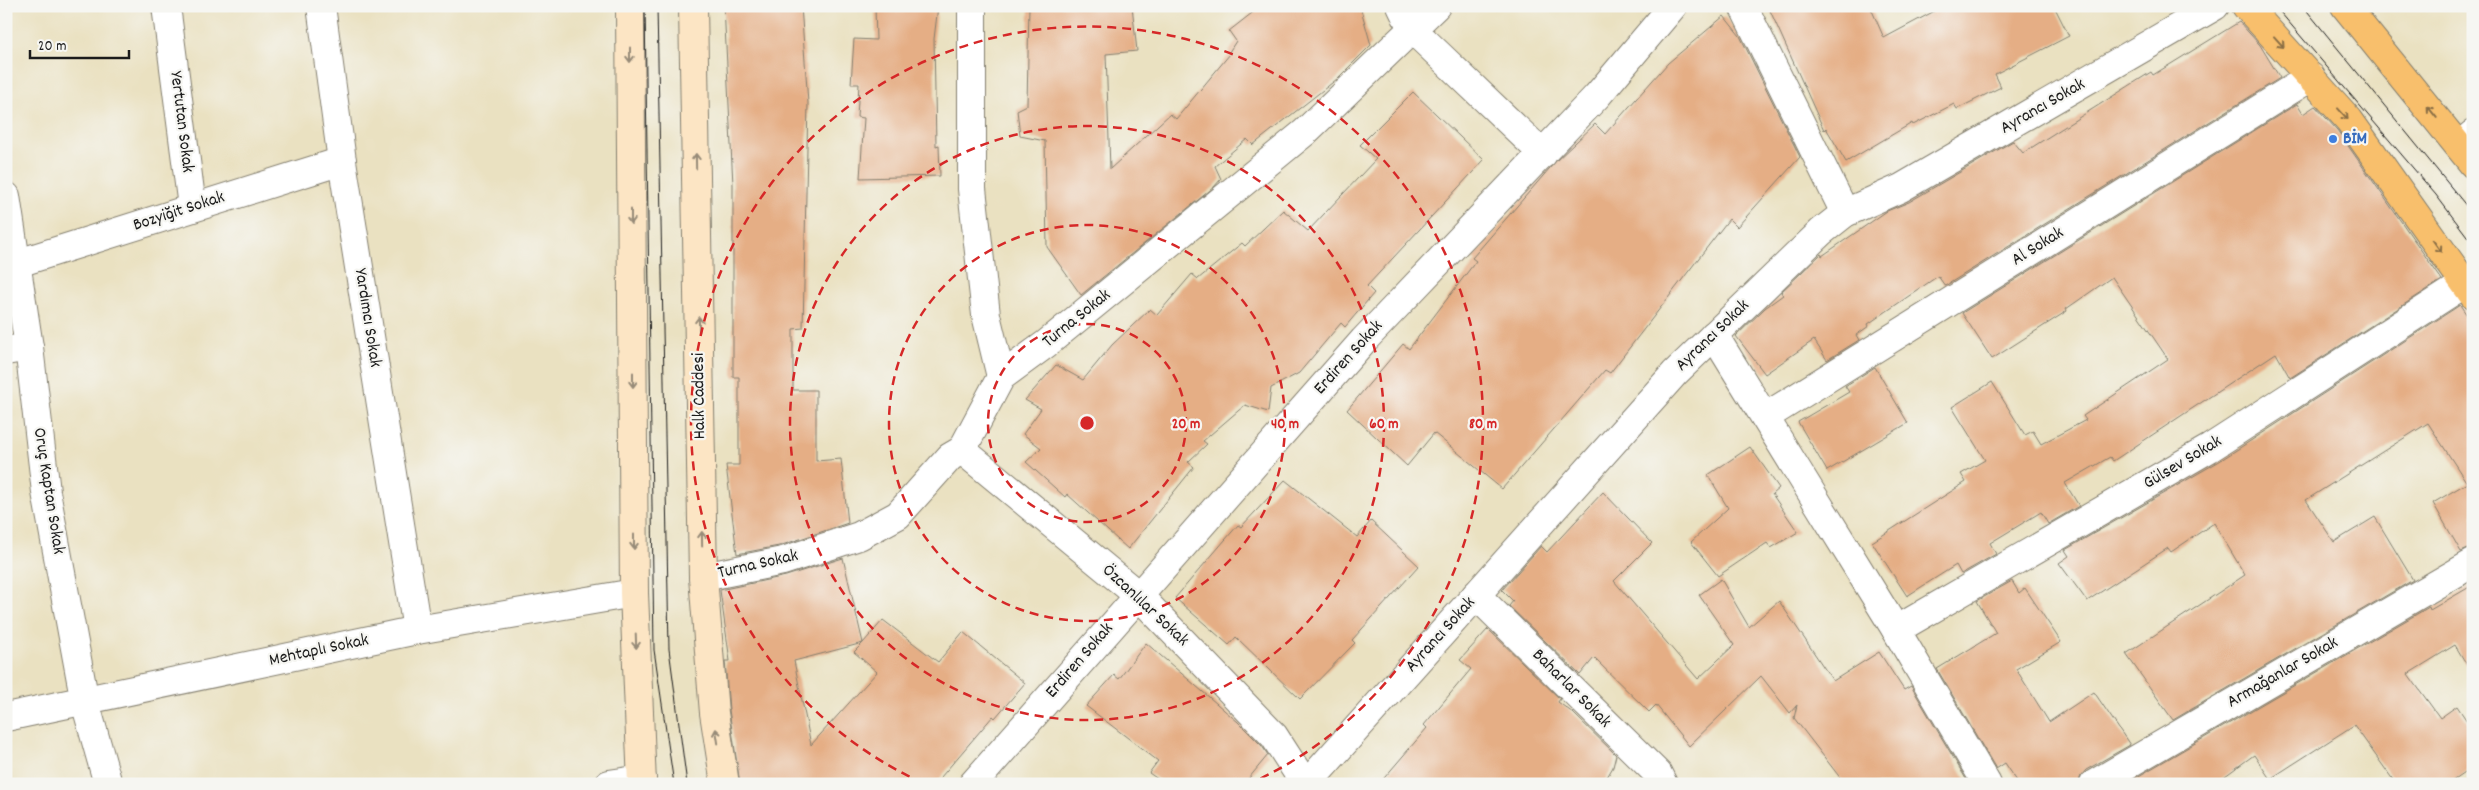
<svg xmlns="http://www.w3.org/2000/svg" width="2479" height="790" viewBox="0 0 2479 790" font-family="Dekko,sans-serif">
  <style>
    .building { fill: #e5ae85; fill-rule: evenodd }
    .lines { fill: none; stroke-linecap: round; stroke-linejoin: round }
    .minor-casing { stroke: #837e6e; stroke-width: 30 }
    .secondary-casing { stroke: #837e6e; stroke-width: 30 }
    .primary-casing { stroke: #837e6e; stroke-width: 30 }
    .minor { stroke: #fff; stroke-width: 28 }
    .secondary { stroke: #fce5c4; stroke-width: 28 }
    .primary { stroke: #f8bf6c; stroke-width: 28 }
    .tram { stroke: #1c1c1c; stroke-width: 1 }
    .oneway { stroke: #8a6e44 }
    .oneway2 { stroke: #978b78 }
    .ring { fill: none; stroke: #d62828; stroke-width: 2.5; stroke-dasharray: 9 6 }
    .shop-dot { fill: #3f7fe0; stroke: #f6f6f2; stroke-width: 2 }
    .labels { text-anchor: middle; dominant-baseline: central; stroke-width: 4.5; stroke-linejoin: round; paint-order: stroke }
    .street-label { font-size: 18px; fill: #1c1c1c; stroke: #f6f6f2 }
    .shop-label { font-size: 18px; font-weight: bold; fill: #366cbe; stroke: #f6f6f2; text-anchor: start }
    .centre { fill: #d62828; stroke: #f6f6f2; stroke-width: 2.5 }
    .ring-label { font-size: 15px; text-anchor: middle; font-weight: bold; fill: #d62828; stroke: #f6f6f2; stroke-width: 4.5; stroke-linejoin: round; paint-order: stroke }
  </style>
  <rect width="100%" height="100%" fill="#f6f6f2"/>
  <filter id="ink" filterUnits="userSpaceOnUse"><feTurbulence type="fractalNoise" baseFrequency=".02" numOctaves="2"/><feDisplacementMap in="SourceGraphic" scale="10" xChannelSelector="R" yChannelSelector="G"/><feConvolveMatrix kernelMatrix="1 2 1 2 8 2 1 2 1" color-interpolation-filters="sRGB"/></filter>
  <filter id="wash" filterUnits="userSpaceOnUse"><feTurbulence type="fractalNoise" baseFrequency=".0096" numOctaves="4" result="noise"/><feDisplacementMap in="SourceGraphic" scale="20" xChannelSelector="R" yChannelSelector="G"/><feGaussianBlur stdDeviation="1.12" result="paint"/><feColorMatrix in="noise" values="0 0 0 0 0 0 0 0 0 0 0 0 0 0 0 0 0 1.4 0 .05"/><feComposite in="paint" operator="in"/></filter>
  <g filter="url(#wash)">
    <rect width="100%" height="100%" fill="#eae1c1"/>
    <g id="blocks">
      <g class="building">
        <path d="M724,6H801L808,103L803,328L793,329V390H816V461L841,459L848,523L779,546L737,554L726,465H739V377H733V185Z"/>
        <path d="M875,6H938L934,39L936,146L939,145L940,176L860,178L864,118L857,117L859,84H851L854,39L876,40Z"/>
        <path d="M1029,6H1132L1137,51L1106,54L1110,169L1170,114L1176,119L1230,54L1229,52L1236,41L1229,31L1261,6H1360L1371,45L1337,79L1253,145L1247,139L1215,166L1221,179L1214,187L1081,295L1047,247L1045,141L1020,136L1017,110L1027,105Z"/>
        <path d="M1768,6H1870L1884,38L1944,6H2054L2069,36L1995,74L2001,87L1957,109L1954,104L1913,125L1912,123L1846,162L1826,128L1824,130Z"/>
        <path d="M1724,16L1740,36L1800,157L1737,227L1729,219L1610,373L1605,370L1502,489L1434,433L1407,466L1347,410L1403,344L1409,349L1476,261L1472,258L1556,161L1595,124L1605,134L1668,63Z"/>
        <path d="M2239,22L2260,45L2280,78L1945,286L1938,276L1868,324L1869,326L1856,335L1859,340L1827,360L1814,340L1765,374L1736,336L1765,308L1783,295L1781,292L1821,254L1822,256L1887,211L1909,202L2013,141L2023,153L2151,72L2153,75Z"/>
        <path d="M1413,92L1484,160L1367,286L1374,293L1345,327L1341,323L1299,373L1271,388L1268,412L1245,405L1203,441L1207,444L1188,462L1194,467L1128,549L1067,494L1065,497L1026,462L1041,448L1023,434L1041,409L1025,400L1056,365L1083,380L1112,345L1150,309L1157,315L1192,274L1198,279L1242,243L1245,246L1283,210L1308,231L1376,159L1360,145Z"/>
        <path d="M2297,104L2303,114L2315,106L2337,130L2442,280L2290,378L2276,353L2113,461L2110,457L2065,483L2079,506L2048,524L2041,512L1990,543L1996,554L1961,574L1956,565L1907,596L1872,542L1966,482L1961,474L1985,460L1952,407L1992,382L2025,435L2033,431L2041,444L2086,420L2083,416L2168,359L2112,277L2066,309L2067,311L1992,359L1962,313Z"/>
        <path d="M2460,305L2473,324V547L2461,552L2433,503L2467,483L2428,423L2306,500L2334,542L2375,517L2413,580L2173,720L2126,654L2245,575L2214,523L2171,552L2168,548L2087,601L2059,563L2069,556L2065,550L2218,462Z"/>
        <path d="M1875,367L1908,423L1827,471L1798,422L1849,392L1845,386Z"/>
        <path d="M1750,447L1779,488L1772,494L1798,532L1771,548L1767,543L1718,576L1691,542L1728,508L1708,475Z"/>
        <path d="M1285,480L1357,537L1371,521L1419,566L1352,640L1355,643L1300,699L1236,637L1229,645L1175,598L1238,525L1241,527Z"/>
        <path d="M1603,492L1652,543L1614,581L1698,679L1734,645L1699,595L1721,579L1749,627L1779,601L1833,681L1879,652L1904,690L1911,686L1969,784H1845L1794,718L1797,705L1790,713L1761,676L1689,746L1656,705L1649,712L1594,658L1580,675L1509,606L1513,601L1502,590L1541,546L1547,552Z"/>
        <path d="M843,558L863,643L883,620L938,662L963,632L1025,683L995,718L993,716L935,784H740L729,710L725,661H730L720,590L786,576ZM863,643L854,652L877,672L811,745L794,661Z"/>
        <path d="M2012,581L2019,593L2025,588L2061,642L2016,669L2049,722L2094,692L2130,745L2086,770L2081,776L2078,784H2019L2005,763L1996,769L1937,669L1996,633L1977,601Z"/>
        <path d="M2473,585V675L2455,645L2408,674L2440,718L2457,706L2473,730V767L2448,784H2396L2354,725L2270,779L2254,755L2214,784H2125L2429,607L2430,610Z"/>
        <path d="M1488,629L1560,699L1558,702L1573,713L1616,755L1613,767L1603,784H1379L1427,728L1424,725L1471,669L1460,660Z"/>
        <path d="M1146,643L1238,722L1262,746L1268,755L1244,784H1165L1149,773L1158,761L1086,706L1114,675L1119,679Z"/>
      </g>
    </g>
  </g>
  <g filter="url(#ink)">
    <use href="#blocks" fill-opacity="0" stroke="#837e6e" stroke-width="1"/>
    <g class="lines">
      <defs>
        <g id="minor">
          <path d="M166,6L192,207"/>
          <path d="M321,6L342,161L417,630"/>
          <path d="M972,6V189L986,315L1001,377"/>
          <path d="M1401,6L1412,29L1543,154"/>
          <path d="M1743,6L1845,213"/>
          <path d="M2459,146L2473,134"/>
          <path d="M6,196L29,347L46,492L85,702L108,784"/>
          <path d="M15,264L342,161"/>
          <path d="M1714,335L1896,630L1987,784"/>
          <path d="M6,351L29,347"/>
          <path d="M1765,417L2311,77"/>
          <path d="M962,450L1138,595L1274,736L1305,784"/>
          <path d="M703,577L783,561L859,536L898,515L950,457L962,450L1001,377L1046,344L1305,132L1436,6"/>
          <path d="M1476,595L1658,774L1663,784"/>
          <path d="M1896,630L2210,448L2464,284"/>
          <path d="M6,717L417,630L634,593"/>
          <path d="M609,784L642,779"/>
          <path d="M973,784L1364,340L1597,96L1673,6"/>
          <path d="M1307,784L1675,373L1821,232L1845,213L1901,188L2215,6"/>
          <path d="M2094,784L2473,563"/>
        </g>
        <g id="secondary">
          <path d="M630,6L634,593L642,784"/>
          <path d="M693,6L703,577L714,713L725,784"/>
        </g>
        <g id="primary">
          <path d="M2246,6L2349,120L2473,295"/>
          <path d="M2345,6L2473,164"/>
        </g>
      </defs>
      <use href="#minor" class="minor-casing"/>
      <use href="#secondary" class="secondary-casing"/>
      <use href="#primary" class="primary-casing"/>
      <use href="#minor" class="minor"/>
      <use href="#secondary" class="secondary"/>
      <use href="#primary" class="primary"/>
      <g class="tram">
        <path d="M645,6L654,650L674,784"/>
        <path d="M657,6L669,649L687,784"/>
        <path d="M2275,6L2436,195L2473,244"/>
        <path d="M2303,6L2473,214"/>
      </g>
    </g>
    <defs><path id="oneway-shaft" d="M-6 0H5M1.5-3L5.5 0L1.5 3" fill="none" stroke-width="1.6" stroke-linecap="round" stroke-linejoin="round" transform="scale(1.25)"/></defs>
    <g class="oneway">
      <use href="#oneway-shaft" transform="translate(2279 42) rotate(48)"/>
      <use href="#oneway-shaft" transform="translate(2432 112) rotate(-129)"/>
      <use href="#oneway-shaft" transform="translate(2343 114) rotate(48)"/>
      <use href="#oneway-shaft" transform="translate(2437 246) rotate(55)"/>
    </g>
    <g class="oneway2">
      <use href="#oneway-shaft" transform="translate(630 55) rotate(90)"/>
      <use href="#oneway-shaft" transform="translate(696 161) rotate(-91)"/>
      <use href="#oneway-shaft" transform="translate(631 217) rotate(90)"/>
      <use href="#oneway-shaft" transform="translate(699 324) rotate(-91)"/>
      <use href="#oneway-shaft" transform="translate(633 380) rotate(90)"/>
      <use href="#oneway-shaft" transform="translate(702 539) rotate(-91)"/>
      <use href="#oneway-shaft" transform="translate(634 542) rotate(90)"/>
      <use href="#oneway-shaft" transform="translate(636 641) rotate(88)"/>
      <use href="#oneway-shaft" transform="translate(717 736) rotate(-99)"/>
    </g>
  </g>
  <g class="ring">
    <circle cx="1087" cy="423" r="99"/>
    <circle cx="1087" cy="423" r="198"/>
    <circle cx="1087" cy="423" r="297"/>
    <path d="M923 783A396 396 0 1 1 1251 783"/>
  </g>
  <circle class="shop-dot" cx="2333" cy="139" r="5"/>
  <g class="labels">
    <g class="street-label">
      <text transform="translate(2043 107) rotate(-30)">Ayrancı Sokak</text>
      <text transform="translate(181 122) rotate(83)">Yertutan Sokak</text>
      <text transform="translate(179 212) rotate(-18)">Bozyiğit Sokak</text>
      <text transform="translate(2038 247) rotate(-32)">Al Sokak</text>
      <text transform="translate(367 318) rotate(81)">Yardımcı Sokak</text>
      <text transform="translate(1077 319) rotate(-39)">Turna Sokak</text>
      <text transform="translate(1713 336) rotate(-44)">Ayrancı Sokak</text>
      <text transform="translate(1349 358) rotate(-48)">Erdiren Sokak</text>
      <text transform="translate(700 396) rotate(-91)">Halk Caddesi</text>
      <text transform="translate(2183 463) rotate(-31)">Gülsev Sokak</text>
      <text transform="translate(48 491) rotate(81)">Oruç Kaptan Sokak</text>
      <text transform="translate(758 565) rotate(-13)">Turna Sokak</text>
      <text transform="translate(1145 606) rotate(43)">Özcanlılar Sokak</text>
      <text transform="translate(1441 635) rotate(-48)">Ayrancı Sokak</text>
      <text transform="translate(319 651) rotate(-12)">Mehtaplı Sokak</text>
      <text transform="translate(1080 661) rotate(-49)">Erdiren Sokak</text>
      <text transform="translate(2283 673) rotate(-30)">Armağanlar Sokak</text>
      <text transform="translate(1571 689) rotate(45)">Baharlar Sokak</text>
    </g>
    <g class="shop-label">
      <text x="2343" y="139">BİM</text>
    </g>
  </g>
  <circle cx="1087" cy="423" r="8" class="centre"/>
  <g class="ring-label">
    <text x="1186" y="428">20 m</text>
    <text x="1285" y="428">40 m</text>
    <text x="1384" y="428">60 m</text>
    <text x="1483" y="428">80 m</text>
  </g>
  <rect width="2479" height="790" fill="none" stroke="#f6f6f2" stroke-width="25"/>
  <path d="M30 50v8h99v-8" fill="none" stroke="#1c1c1c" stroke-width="2.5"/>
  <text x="38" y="50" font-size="15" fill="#1c1c1c" stroke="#f6f6f2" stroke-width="4" paint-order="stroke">20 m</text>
</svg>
